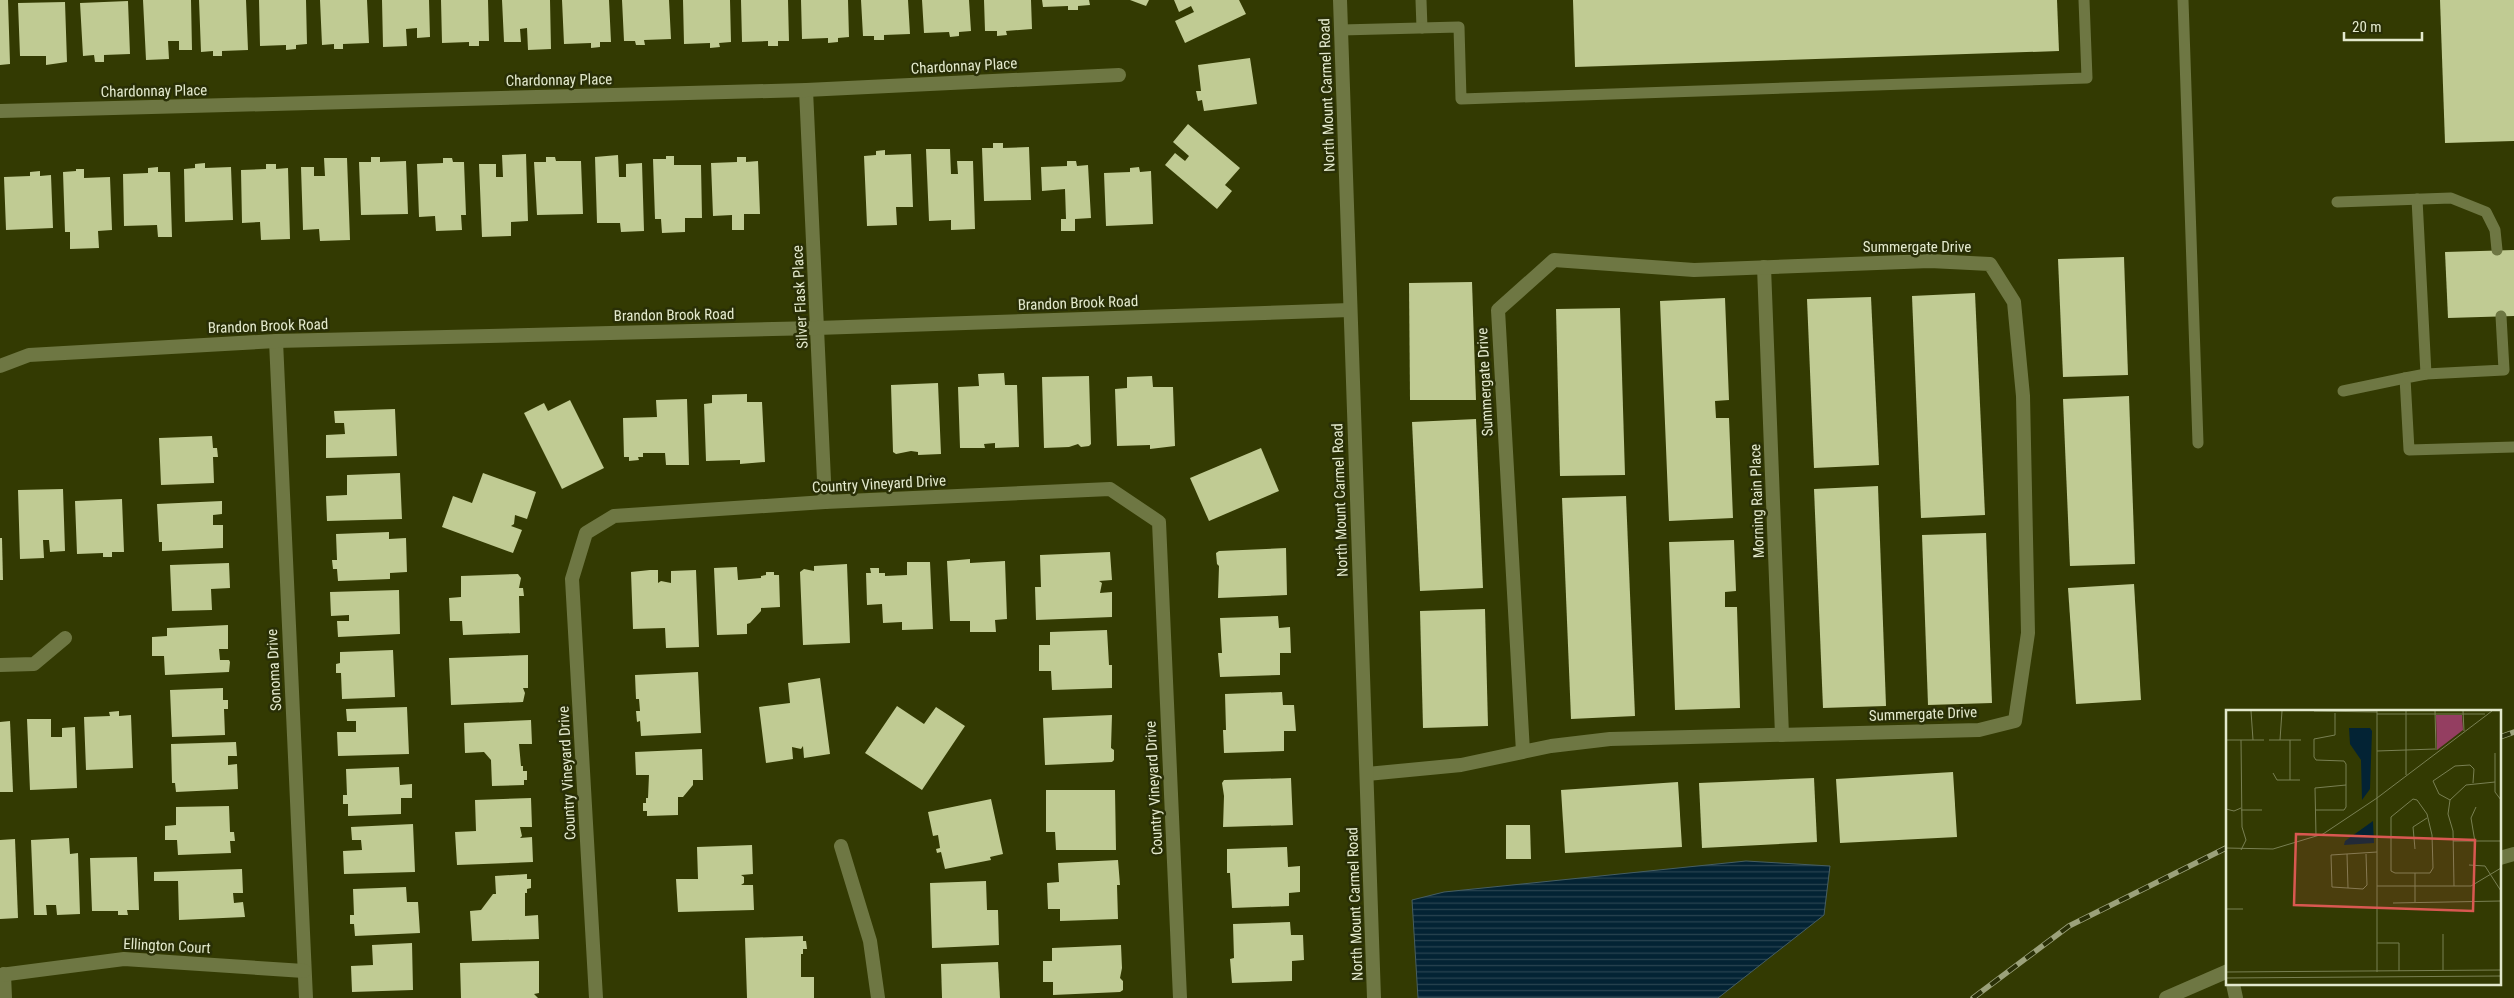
<svg xmlns="http://www.w3.org/2000/svg" width="2514" height="998" viewBox="0 0 2514 998" font-family="'Roboto Condensed',sans-serif">
  <style>
    .water { fill: url(#water-rules); stroke: #465e62 }
    .building { fill: #c0cb93 }
    .lines { fill: none; stroke-linecap: round; stroke-linejoin: round }
    .service { stroke: #6e7743; stroke-width: 11 }
    .minor { stroke: #6e7743; stroke-width: 14 }
    .tertiary { stroke: #6e7743; stroke-width: 14 }
    .rail-casing { stroke: #9ba17a; stroke-width: 5.5 }
    .rail { stroke: #292f06; stroke-width: 4; stroke-dasharray: 11; stroke-linecap: butt }
    .labels { text-anchor: middle; dominant-baseline: central; stroke-width: 5; stroke-linejoin: round; paint-order: stroke }
    .street-label { font-size: 15px; fill: #e3e9cd; stroke: #292f06 }
    .inset-road { fill: none; stroke: #798053; stroke-width: 1 }
    .view { fill: #d95851; fill-opacity: 0.15; stroke: #d95851; stroke-width: 2.5 }
    .inset-edge { fill: none; stroke: #e3e9cd; stroke-width: 2.5 }
  </style>
  <defs>
    <pattern id="water-rules" width="6" height="5" patternUnits="userSpaceOnUse" patternTransform="scale(1.25)"><rect width="6" height="5" fill="#032334"/><path d="M0 2.5h6" fill="none" stroke="#284350"/></pattern>
  </defs>
  <rect width="100%" height="100%" fill="#333a02"/>
  <path class="water" d="M1746,861L1830,866L1824,915L1718,998H1418L1412,900L1444,892Z"/>
  <g class="building">
    <path d="M0,0H8L10,64L0,65Z"/>
    <path d="M143,0H191L192,50H179V41H168L169,59L146,60Z"/>
    <path d="M199,0H246L248,50L222,51V56H213V51L201,52Z"/>
    <path d="M259,0H306L307,44L296,45V49L286,50V45L260,46Z"/>
    <path d="M320,0H367L369,43L343,44V49H334V44L322,45Z"/>
    <path d="M382,0H429L430,37L417,38V28L406,29L407,46L383,47Z"/>
    <path d="M441,0H488L489,41H479V46H469V42L442,43Z"/>
    <path d="M502,0H550L551,49L528,50L527,28L520,29L521,42H504Z"/>
    <path d="M562,0H609L611,42H600V47L591,48V43L564,44Z"/>
    <path d="M622,0H669L671,39L644,40L645,45H636L635,41H624Z"/>
    <path d="M683,0H730L731,42L719,43L720,47L710,48V43L684,44Z"/>
    <path d="M741,0H788L789,41H778V46H768V41L742,42Z"/>
    <path d="M801,0H848L849,37L838,38V42L828,43V38L802,39Z"/>
    <path d="M861,0H908L910,34L884,35V40H874V36H863Z"/>
    <path d="M922,0H969L971,31L959,32V36L950,37L949,32L924,33Z"/>
    <path d="M984,0H1031L1032,29L1006,31L1007,35L997,36V31H985Z"/>
    <path d="M1042,0H1089L1090,5L1078,6V10H1068V6L1043,7Z"/>
    <path d="M1130,0H1149L1146,6Z"/>
    <path d="M1174,0H1239L1246,14L1185,43L1175,21L1194,12L1191,6L1179,12Z"/>
    <path d="M1573,0H2057L2059,51L1575,67Z"/>
    <path d="M2440,0H2514V141L2445,143Z"/>
    <path d="M128,1L130,54L104,55V62H95L94,55L83,56L80,3Z"/>
    <path d="M65,2L67,62L46,65V56H20L18,3Z"/>
    <path d="M1250,58L1257,104L1204,111L1202,100L1198,101L1196,91H1201L1198,65Z"/>
    <path d="M1188,124L1240,168L1225,185L1232,191L1217,209L1165,165L1175,153L1185,161L1189,156L1173,142Z"/>
    <path d="M993,143H1003V148L1029,147L1031,200L984,201L982,148H993Z"/>
    <path d="M926,149H950L951,174H958L957,161H973L975,229L951,230V220L929,221Z"/>
    <path d="M885,150V155L911,154L913,207H896L897,225L867,226L864,156L876,155V151Z"/>
    <path d="M526,154L528,221L511,222V236L482,237L479,164H496V177H503L502,155Z"/>
    <path d="M618,155L619,177H626V164L642,163L644,231L621,232L620,223H597L595,157Z"/>
    <path d="M666,156H674V165H701L702,218H685V232L662,233L661,219H655L653,159H666Z"/>
    <path d="M371,157H380V162L406,161L408,214L361,215L359,162H371Z"/>
    <path d="M546,157H555L556,161H581L583,214L537,215L534,162H546Z"/>
    <path d="M737,157H746V162L758,161L760,214H744V230H732V215L713,216L711,163L737,162Z"/>
    <path d="M324,158H347L350,240L320,241L319,229L303,230L301,167H314V176H325Z"/>
    <path d="M443,158H452L453,162H464L466,215H461L462,230L436,231L435,216L419,217L417,164L443,163Z"/>
    <path d="M1067,161H1076L1077,166L1088,165L1091,218L1075,219V231H1061V219H1066L1065,189L1042,191L1041,167L1067,166Z"/>
    <path d="M205,163V168L231,167L233,220L185,222L184,169L195,168V164Z"/>
    <path d="M266,164H276V169L288,168L290,239L261,240L260,222L242,223L241,170L266,169Z"/>
    <path d="M158,167V172H170L172,237H158L157,225L124,226L123,174L148,173V168Z"/>
    <path d="M1139,167L1140,172L1151,171L1153,224L1106,226L1104,173L1130,172V168Z"/>
    <path d="M76,169H84V178L110,177L112,230L98,231L99,248L70,249V232H65L63,172L76,171Z"/>
    <path d="M40,171V176L51,175L53,228L6,230L4,177L30,176V172Z"/>
    <path d="M2514,250V316L2448,318L2445,252Z"/>
    <path d="M2124,257L2128,375L2063,377L2058,259Z"/>
    <path d="M1472,282L1476,400H1410L1409,283Z"/>
    <path d="M1975,293L1985,515L1921,518L1912,296Z"/>
    <path d="M1871,297L1879,465L1814,468L1807,299Z"/>
    <path d="M1725,298L1729,400L1715,401L1716,418H1729L1733,518L1669,521L1660,301Z"/>
    <path d="M1620,308L1625,475L1560,476L1556,309Z"/>
    <path d="M1004,373L1005,385H1017L1019,447L995,448V443L984,444L985,448H960L958,387L979,386L978,374Z"/>
    <path d="M1089,376L1091,444L1089,446L1081,447L1078,444L1069,447L1044,448L1042,377Z"/>
    <path d="M1152,376L1153,387H1173L1175,446L1150,449V445L1117,446L1115,389L1127,388V377Z"/>
    <path d="M938,383L941,454L918,455V452L911,451L896,454L893,452L891,385Z"/>
    <path d="M747,394V402H762L765,462L740,464V460L706,461L704,404L712,403V395Z"/>
    <path d="M2129,396L2135,564L2070,566L2063,399Z"/>
    <path d="M687,399L689,465H666L665,453H643V457H638L639,460L629,461V457H624L623,418L657,417L656,400Z"/>
    <path d="M570,400L604,468L562,489L524,413L544,403L548,411Z"/>
    <path d="M395,409L397,456L326,458V435L345,434L344,423H335L334,411Z"/>
    <path d="M1476,419L1483,588L1420,591L1412,422Z"/>
    <path d="M212,436L213,448H217L218,457H213L214,483L161,485L159,438Z"/>
    <path d="M1261,448L1279,491L1209,521L1190,478Z"/>
    <path d="M400,473L402,519L327,521L326,496L347,495V475Z"/>
    <path d="M483,473L536,492L527,519L515,515L514,524L511,526L522,530L513,553L442,527L453,496L472,503Z"/>
    <path d="M1878,486L1886,706L1823,708L1814,489Z"/>
    <path d="M63,489L65,551L50,552L49,540H43L44,558L20,559L18,490Z"/>
    <path d="M1626,496L1635,716L1571,719L1562,498Z"/>
    <path d="M122,499L124,552H112V557H103V553L77,554L75,501Z"/>
    <path d="M222,501V514L213,515V525H223V548L162,551V542H159L157,504Z"/>
    <path d="M389,532V539L406,538L407,572L390,573V579L338,581L337,569H333L332,560H337L336,534Z"/>
    <path d="M1986,533L1992,703L1928,705L1922,535Z"/>
    <path d="M0,538H2L3,580H0Z"/>
    <path d="M1734,540L1736,591L1725,592V607H1737L1740,708L1675,710L1669,542Z"/>
    <path d="M1286,548L1287,595L1218,598L1219,566L1217,564L1216,553L1219,551Z"/>
    <path d="M1110,552L1112,580L1099,581L1102,583L1100,593L1112,592V617L1036,620L1035,587H1041L1040,555Z"/>
    <path d="M970,559V563L1005,561L1007,619L995,620L996,632H970V621H950L947,561Z"/>
    <path d="M907,562H930L933,629L902,630V622L883,623L882,604L867,605L866,573H871L870,568H879V573H885V576L907,575Z"/>
    <path d="M229,563L230,588L211,589L212,610L172,611L170,565Z"/>
    <path d="M847,564L850,643L803,645L800,572L804,569L814,571V566Z"/>
    <path d="M737,567L738,580L761,578V576L766,575V572H774V575H779L780,607L761,608V611L750,623L747,624V634L717,635L714,568Z"/>
    <path d="M650,570H658V583L661,581L671,583V571L696,570L699,647L666,648L665,628L633,629L631,572Z"/>
    <path d="M518,574L521,578L519,588H523L524,596H519L520,633L463,635L462,621H450L449,598L461,597V576Z"/>
    <path d="M2134,584L2141,700L2076,704L2068,588Z"/>
    <path d="M399,590L400,634L338,637L337,621H349V615L331,616L330,592Z"/>
    <path d="M1485,609L1488,726L1423,728L1420,611Z"/>
    <path d="M1278,616L1279,628L1290,627L1291,653H1280V675L1220,677L1218,653H1222L1220,618Z"/>
    <path d="M228,625V649H219L220,660H229L230,662L229,672L165,675L164,656H152V637L167,636V628Z"/>
    <path d="M1107,630L1109,665H1112V688L1052,690L1051,671H1039V645H1050V632Z"/>
    <path d="M393,650L395,697L342,699L341,673H336V664L340,663V652Z"/>
    <path d="M528,655V688H523L525,693L523,702L451,705L449,658Z"/>
    <path d="M698,672L701,733L641,736L640,721L637,722L636,711H640L639,699H636L635,675Z"/>
    <path d="M820,678L830,754L804,758L803,746L801,749L792,747L793,759L766,763L759,707L790,703L788,683Z"/>
    <path d="M223,688V700H228V709H224L225,735L172,737L170,690Z"/>
    <path d="M1282,692L1283,705H1294L1296,731H1284V751L1224,753L1223,730H1226L1225,694Z"/>
    <path d="M897,706L924,724L936,707L965,726L922,790L865,753Z"/>
    <path d="M407,707L409,754L338,756L337,732H356V721H347L346,709Z"/>
    <path d="M119,711V716L131,715L133,768L86,770L84,717L110,716L109,712Z"/>
    <path d="M1112,715L1111,748L1114,750V760L1112,762L1045,765L1043,718Z"/>
    <path d="M27,719H51V737H62V728L75,727L77,788L30,790Z"/>
    <path d="M531,720L532,744H519L521,766H523V771H527V780H524V785L492,786L491,760L484,752L465,753L464,723Z"/>
    <path d="M10,721L13,792H0V722Z"/>
    <path d="M236,742L237,756H228V765L237,764L238,789L176,792L175,783H172L171,744Z"/>
    <path d="M702,749L703,780H693V785L683,797H678V815L647,816V811H643V803H646V798H648L649,775H636L635,752Z"/>
    <path d="M399,767L400,785L412,784V798H401V814L348,816V804H343V795H347L346,769Z"/>
    <path d="M1953,772L1957,837L1840,843L1836,779Z"/>
    <path d="M1291,778L1293,825L1223,827L1224,796L1222,783L1224,780Z"/>
    <path d="M1814,778L1817,842L1702,848L1699,783Z"/>
    <path d="M1678,782L1682,847L1565,853L1561,790Z"/>
    <path d="M1046,790H1115L1116,850H1056L1055,832H1046Z"/>
    <path d="M531,798L532,827H520L522,836L520,838L532,837L533,862L457,865L455,832L476,831L475,800Z"/>
    <path d="M991,799L1003,854L990,857L991,860L945,869L941,852L937,853L936,849L940,848L938,835L933,836L928,812Z"/>
    <path d="M229,806L230,832H234L235,841H230L231,853L178,855L177,840H165V826L176,825V807Z"/>
    <path d="M413,824L415,872L344,874L343,851L362,850L361,840H352L351,827Z"/>
    <path d="M1506,825H1530L1531,859H1506Z"/>
    <path d="M69,838L70,854L78,853L80,914L57,915L56,905H46L47,915H34L31,840Z"/>
    <path d="M15,839L18,918L0,919V840Z"/>
    <path d="M752,845L753,874L741,875L744,877V883L741,885H753L754,910L678,912L676,879H698L697,847Z"/>
    <path d="M1287,847L1288,867L1300,866V892L1289,893V906L1232,908L1230,873H1227V849Z"/>
    <path d="M137,857L139,910H127L128,915H118V911H92L90,858Z"/>
    <path d="M1118,860L1120,885H1117L1118,919L1060,921V909H1048L1047,883L1059,882L1058,863Z"/>
    <path d="M242,869L243,893H233L234,903L243,902L245,917L179,920L178,881H154V872Z"/>
    <path d="M527,874V879H531V888L527,889V893H525V916L538,915L539,939L472,941L470,911L481,910L493,894H496L495,876Z"/>
    <path d="M986,881L987,910H998L999,945L932,948L930,883Z"/>
    <path d="M406,887L407,902H418L420,933L355,936L354,924H350V915H354L353,889Z"/>
    <path d="M1290,922L1291,935H1303L1304,960L1292,961V981L1232,983L1230,959L1234,958L1233,924Z"/>
    <path d="M803,936V941H806L807,949H803V954H801V977H814V998H747L745,938Z"/>
    <path d="M412,943L413,990L352,992L351,966L373,965L372,945Z"/>
    <path d="M1121,945L1122,968L1120,978L1123,981V990L1120,992L1053,995V982H1043V961H1052V948Z"/>
    <path d="M539,961V993L534,994L538,998H461L460,963Z"/>
    <path d="M998,962L1000,998H942L941,964Z"/>
  </g>
  <g class="lines">
    <g class="service">
      <path d="M1421,0L1422,28"/>
      <path d="M2183,0L2198,443"/>
      <path d="M1341,30L1459,27L1461,99L2087,78L2084,0"/>
      <path d="M2417,199L2426,374"/>
      <path d="M2337,202L2451,198L2486,212L2495,230L2497,250"/>
      <path d="M2501,316L2504,370L2426,374L2405,378L2409,450L2514,447"/>
      <path d="M2343,391L2405,378"/>
    </g>
    <g class="minor">
      <path d="M806,90L825,502"/>
      <path d="M0,111L806,90L1119,75"/>
      <path d="M1764,267L1782,735"/>
      <path d="M276,341L306,998"/>
      <path d="M0,366L29,355L276,341L817,328L1350,310"/>
      <path d="M0,665L34,664L65,638"/>
      <path d="M1367,774L1461,765L1551,746L1610,739L1979,730L2015,721L2028,633L2023,396L2014,302L1990,264L1930,261L1694,270L1554,260L1498,310L1523,752"/>
      <path d="M841,846L870,941L878,998"/>
      <path d="M4,974L5,998"/>
      <path d="M0,975L124,959L304,971"/>
      <path d="M2233,984L2236,998"/>
      <path d="M596,998L572,579L586,533L614,516L825,502L1110,489L1159,522L1180,998"/>
    </g>
    <g class="tertiary">
      <path d="M1340,0L1374,998"/>
      <path d="M2500,858L2514,854"/>
      <path d="M2166,998L2228,971"/>
    </g>
    <defs>
      <g id="rail">
        <path d="M2500,737L2514,732"/>
        <path d="M1973,998L2069,926L2228,847"/>
      </g>
    </defs>
    <use href="#rail" class="rail-casing"/>
    <use href="#rail" class="rail"/>
  </g>
  <g class="labels">
    <g class="street-label">
      <text transform="translate(964 66) rotate(-3)">Chardonnay Place</text>
      <text transform="translate(559 80) rotate(-1)">Chardonnay Place</text>
      <text transform="translate(154 91) rotate(-1)">Chardonnay Place</text>
      <text transform="translate(1327 95) rotate(-92)">North Mount Carmel Road</text>
      <text x="1917" y="247">Summergate Drive</text>
      <text transform="translate(800 297) rotate(-93)">Silver Flask Place</text>
      <text transform="translate(1078 303) rotate(-2)">Brandon Brook Road</text>
      <text transform="translate(674 315) rotate(-1)">Brandon Brook Road</text>
      <text transform="translate(268 326) rotate(-2)">Brandon Brook Road</text>
      <text transform="translate(1485 382) rotate(-93)">Summergate Drive</text>
      <text transform="translate(879 484) rotate(-3)">Country Vineyard Drive</text>
      <text transform="translate(1340 500) rotate(-92)">North Mount Carmel Road</text>
      <text transform="translate(1757 501) rotate(-92)">Morning Rain Place</text>
      <text transform="translate(274 670) rotate(-93)">Sonoma Drive</text>
      <text transform="translate(1923 714) rotate(-2)">Summergate Drive</text>
      <text transform="translate(567 773) rotate(-93)">Country Vineyard Drive</text>
      <text transform="translate(1154 788) rotate(-93)">Country Vineyard Drive</text>
      <text transform="translate(1355 904) rotate(-92)">North Mount Carmel Road</text>
      <text transform="translate(167 946) rotate(3)">Ellington Court</text>
    </g>
  </g>
  <g transform="translate(2226 710)">
    <rect width="275" height="275" fill="#333a02"/>
    <path d="M210,5H236L237,20L211,40Z" fill="#943e61"/>
    <path d="M123,18H144L146,21L144,79L136,90L135,50L124,34ZM147,111L148,133L118,135L119,131Z" fill="#032334"/>
    <path class="inset-road" d="M25,1L27,30M88,1L151,2M151,1V262M209,1L210,40M237,1L238,21M151,4H259M0,30H38M15,30L16,117L20,130L15,140M43,30H75M54,30L56,1M151,41L209,39M269,43V82L275,90M47,63L51,70H74M180,65V1M64,70V30M187,89L191,90L201,104L206,125L207,158L204,163H169L165,161V107ZM224,90L213,84L207,71L229,56L244,55L248,59L247,73M0,99L8,101L15,98M15,100H36M89,100H118L120,97V54L118,51L90,50L88,47V29L109,25V3M90,126L89,78L120,75M227,131H275M249,132L245,108L250,97M0,138L47,139L97,124L151,88L266,1M189,139L187,117L201,108M121,144L122,178M140,144L141,175L137,179L106,177L105,145L151,142M243,155L259,156L275,181M189,163V192M151,176H245L275,158M228,176L227,121L222,104L224,90L240,75L269,72M167,193L275,191M0,199H17M217,224V260M151,233H173V261M0,262L275,260M0,268L275,266"/>
    <path class="view" d="M70,124L249,130L247,201L68,195Z"/>
    <rect width="275" height="275" class="inset-edge"/>
  </g>
  <path d="M2344 32v8h78v-8" fill="none" stroke="#e3e9cd" stroke-width="2.5"/>
  <text x="2352" y="32" font-size="15" fill="#e3e9cd" stroke="#292f06" stroke-width="4" paint-order="stroke">20 m</text>
</svg>
